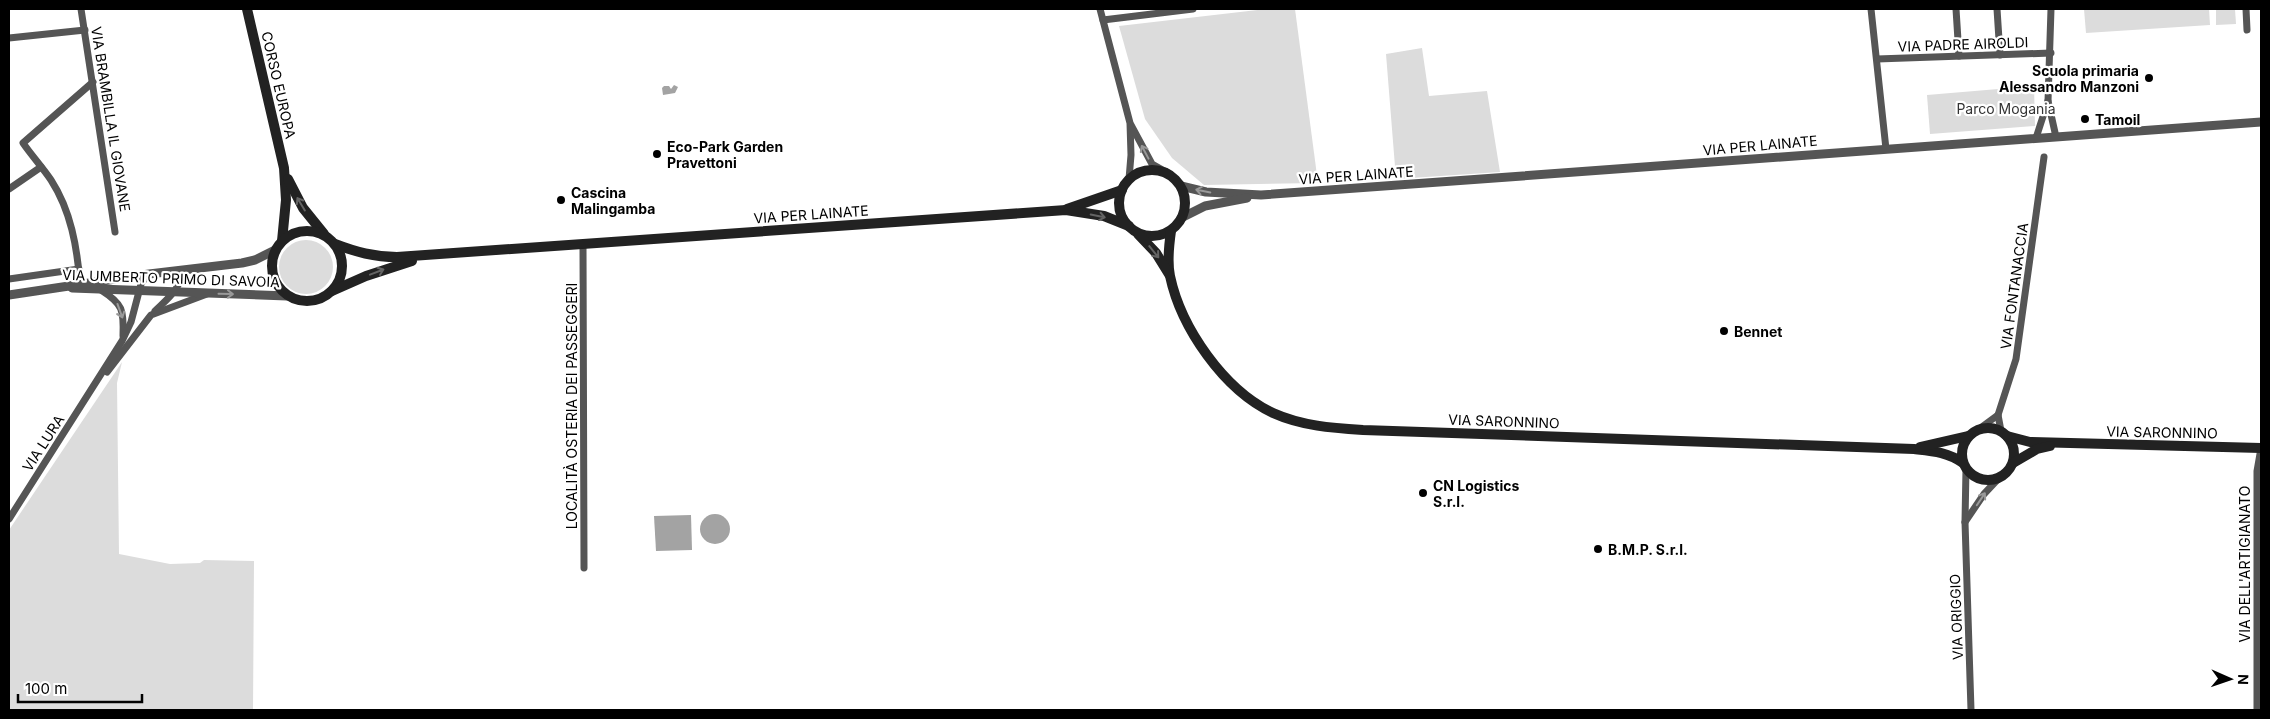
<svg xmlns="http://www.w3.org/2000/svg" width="2270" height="719" viewBox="0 0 2270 719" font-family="Inter,sans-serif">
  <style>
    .green { fill: #dcdcdc }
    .water { fill: #a3a3a3 }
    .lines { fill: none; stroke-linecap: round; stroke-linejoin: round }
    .minor { stroke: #555; stroke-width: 7 }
    .tertiary { stroke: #555; stroke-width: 9 }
    .secondary { stroke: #222; stroke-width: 10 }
    .oneway { stroke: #999 }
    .oneway2 { stroke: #646464 }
    .poi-dot { fill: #000; stroke: #fff; stroke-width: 2 }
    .labels { text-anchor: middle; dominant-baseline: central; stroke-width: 4.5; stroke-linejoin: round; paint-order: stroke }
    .street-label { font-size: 14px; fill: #000; stroke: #fff }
    .poi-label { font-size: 14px; font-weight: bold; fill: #000; stroke: #fff; text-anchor: start }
    .park-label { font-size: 14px; fill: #333; stroke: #fff }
  </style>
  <rect width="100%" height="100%" fill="#fff"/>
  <g class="green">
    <path d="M1266,9H1295L1318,183L1204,185L1172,158L1145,119L1119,26Z"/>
    <path d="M2084,9H2209L2210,25L2086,33Z"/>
    <path d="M2216,9H2235L2236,24L2216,25Z"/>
    <path d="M1422,48L1429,96L1487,91L1500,172L1396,179L1386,54Z"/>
    <path d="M2034,86L2035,126L1930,134L1927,95Z"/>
    <circle cx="306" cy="267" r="27"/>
    <path d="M122,362L117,383L119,554L170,564L200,563L204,560L254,561L253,710H9V530Z"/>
  </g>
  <g class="water">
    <path d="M674,85L678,87L675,93L663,95L662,88L664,86H669L671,89Z"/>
    <circle cx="715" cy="529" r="15"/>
    <path d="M691,515L692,550L656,551L654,516Z"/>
  </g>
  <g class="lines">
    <g class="minor">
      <path d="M81,9L115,232"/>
      <path d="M1100,9L1130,123L1131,155L1129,179"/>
      <path d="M1871,9L1886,149"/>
      <path d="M1956,9L1959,56"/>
      <path d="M1997,9L2000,55"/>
      <path d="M2246,9L2247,30"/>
      <path d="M1103,20L1193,9"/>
      <path d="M9,38L85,30"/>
      <path d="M1877,59L2051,53"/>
      <path d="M2048,101L2056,137"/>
      <path d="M1131,125L1152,164L1168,173"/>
      <path d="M2036,138L2048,101L2051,9"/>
      <path d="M9,189L41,167"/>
      <path d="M583,244L584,568"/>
      <path d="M9,279L79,269"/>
      <path d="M80,283C77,247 71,211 51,180C43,168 32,156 23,143L93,82"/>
      <path d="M101,290C123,304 124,310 123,336"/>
      <path d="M155,311C166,300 183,288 181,270"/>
      <path d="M107,372L151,315L207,294"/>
      <path d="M1979,429L1998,415"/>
      <path d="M2001,431L1998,415L2016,359L2044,157"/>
      <path d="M1966,469L1965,522L1971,710"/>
      <path d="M9,519L122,341L131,322L141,284L148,274"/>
      <path d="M1965,522L1984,494L1999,478"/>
      <path d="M2257,710V471L2261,448"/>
    </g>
    <g class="tertiary">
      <path d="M1181,186L1206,192L1261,195L2261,122"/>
      <path d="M1183,217L1205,206L1247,198"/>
      <path d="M72,288L287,296"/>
      <path d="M9,295L149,274L242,263L255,260L275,250"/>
    </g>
    <g class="secondary">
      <path d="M247,9L284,168L286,200L282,241"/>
      <circle cx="1152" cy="203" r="33"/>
      <path d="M288,179L303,208L324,234"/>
      <path d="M1067,209L1122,190"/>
      <circle cx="307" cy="266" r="35"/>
      <path d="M1171,231C1169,245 1167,262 1170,276C1181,328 1224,390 1273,413C1302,426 1332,428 1363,430L1914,449C1932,451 1948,452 1963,463"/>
      <path d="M1138,234L1156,253L1169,274"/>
      <path d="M335,244C356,252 374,257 397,257L1066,210L1104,216L1129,226"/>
      <path d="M332,291L366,276L412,261"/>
      <circle cx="1988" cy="454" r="26"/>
      <path d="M2007,436L2030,442L2261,448"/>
      <path d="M1920,447L1968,436"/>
      <path d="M2013,463L2037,449L2050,446"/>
    </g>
  </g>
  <defs><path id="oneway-shaft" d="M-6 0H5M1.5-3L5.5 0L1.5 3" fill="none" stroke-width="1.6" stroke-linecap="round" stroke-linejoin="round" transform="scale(1.25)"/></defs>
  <g class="oneway">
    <use href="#oneway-shaft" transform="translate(1145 152) rotate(-118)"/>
    <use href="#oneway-shaft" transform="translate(1203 191) rotate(-169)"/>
    <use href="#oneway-shaft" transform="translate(226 294) rotate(1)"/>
    <use href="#oneway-shaft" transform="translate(120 311) rotate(70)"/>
    <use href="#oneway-shaft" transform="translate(1981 499) rotate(-56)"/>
  </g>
  <g class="oneway2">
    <use href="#oneway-shaft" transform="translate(301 204) rotate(-121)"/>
    <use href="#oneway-shaft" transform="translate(1098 216) rotate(12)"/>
    <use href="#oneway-shaft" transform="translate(1154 252) rotate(51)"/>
    <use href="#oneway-shaft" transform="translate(377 272) rotate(-21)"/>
  </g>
  <g class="poi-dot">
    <circle cx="2149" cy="78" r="5"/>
    <circle cx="2085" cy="119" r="5"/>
    <circle cx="657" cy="154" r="5"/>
    <circle cx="561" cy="200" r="5"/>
    <circle cx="1724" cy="331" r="5"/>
    <circle cx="1423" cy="493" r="5"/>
    <circle cx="1598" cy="549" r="5"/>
  </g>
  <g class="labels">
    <g class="street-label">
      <text transform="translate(1963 44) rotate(-2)">VIA PADRE AIROLDI</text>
      <text transform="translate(279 85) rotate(77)">CORSO EUROPA</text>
      <text transform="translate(111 119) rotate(81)">VIA BRAMBILLA IL GIOVANE</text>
      <text transform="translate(1760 145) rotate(-5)">VIA PER LAINATE</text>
      <text transform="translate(1356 175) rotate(-4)">VIA PER LAINATE</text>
      <text transform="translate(811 214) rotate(-4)">VIA PER LAINATE</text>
      <text transform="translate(171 278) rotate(2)">VIA UMBERTO PRIMO DI SAVOIA</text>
      <text transform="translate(2014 286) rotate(-82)">VIA FONTANACCIA</text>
      <text transform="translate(571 406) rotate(-90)">LOCALITÀ OSTERIA DEI PASSEGGERI</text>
      <text transform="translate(1504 421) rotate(2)">VIA SARONNINO</text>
      <text transform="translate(2162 432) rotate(1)">VIA SARONNINO</text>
      <text transform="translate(43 443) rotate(-57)">VIA LURA</text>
      <text transform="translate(2244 564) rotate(-90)">VIA DELL'ARTIGIANATO</text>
      <text transform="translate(1956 617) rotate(-92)">VIA ORIGGIO</text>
    </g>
    <g class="poi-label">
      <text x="2139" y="70" text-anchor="end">Scuola primaria<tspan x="2139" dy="16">Alessandro Manzoni</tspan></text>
      <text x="2095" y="119">Tamoil</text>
      <text x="667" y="146">Eco-Park Garden<tspan x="667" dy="16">Pravettoni</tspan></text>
      <text x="571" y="192">Cascina<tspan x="571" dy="16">Malingamba</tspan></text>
      <text x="1734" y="331">Bennet</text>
      <text x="1433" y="485">CN Logistics<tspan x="1433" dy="16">S.r.l.</tspan></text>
      <text x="1608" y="549">B.M.P. S.r.l.</text>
    </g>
    <g class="park-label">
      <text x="2006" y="108">Parco Mogania</text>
    </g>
  </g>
  <rect width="2270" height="719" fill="none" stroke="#000000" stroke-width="20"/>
  <g transform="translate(2230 679) rotate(92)" stroke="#ffffff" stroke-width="4" paint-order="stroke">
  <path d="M0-4L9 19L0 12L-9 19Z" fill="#000000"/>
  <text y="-8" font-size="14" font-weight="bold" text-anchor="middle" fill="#000000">N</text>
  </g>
  <path d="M18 694v8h124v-8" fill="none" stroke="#000000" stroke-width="2.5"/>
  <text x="25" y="694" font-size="15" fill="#000000" stroke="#ffffff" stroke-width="4" paint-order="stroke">100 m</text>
</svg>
